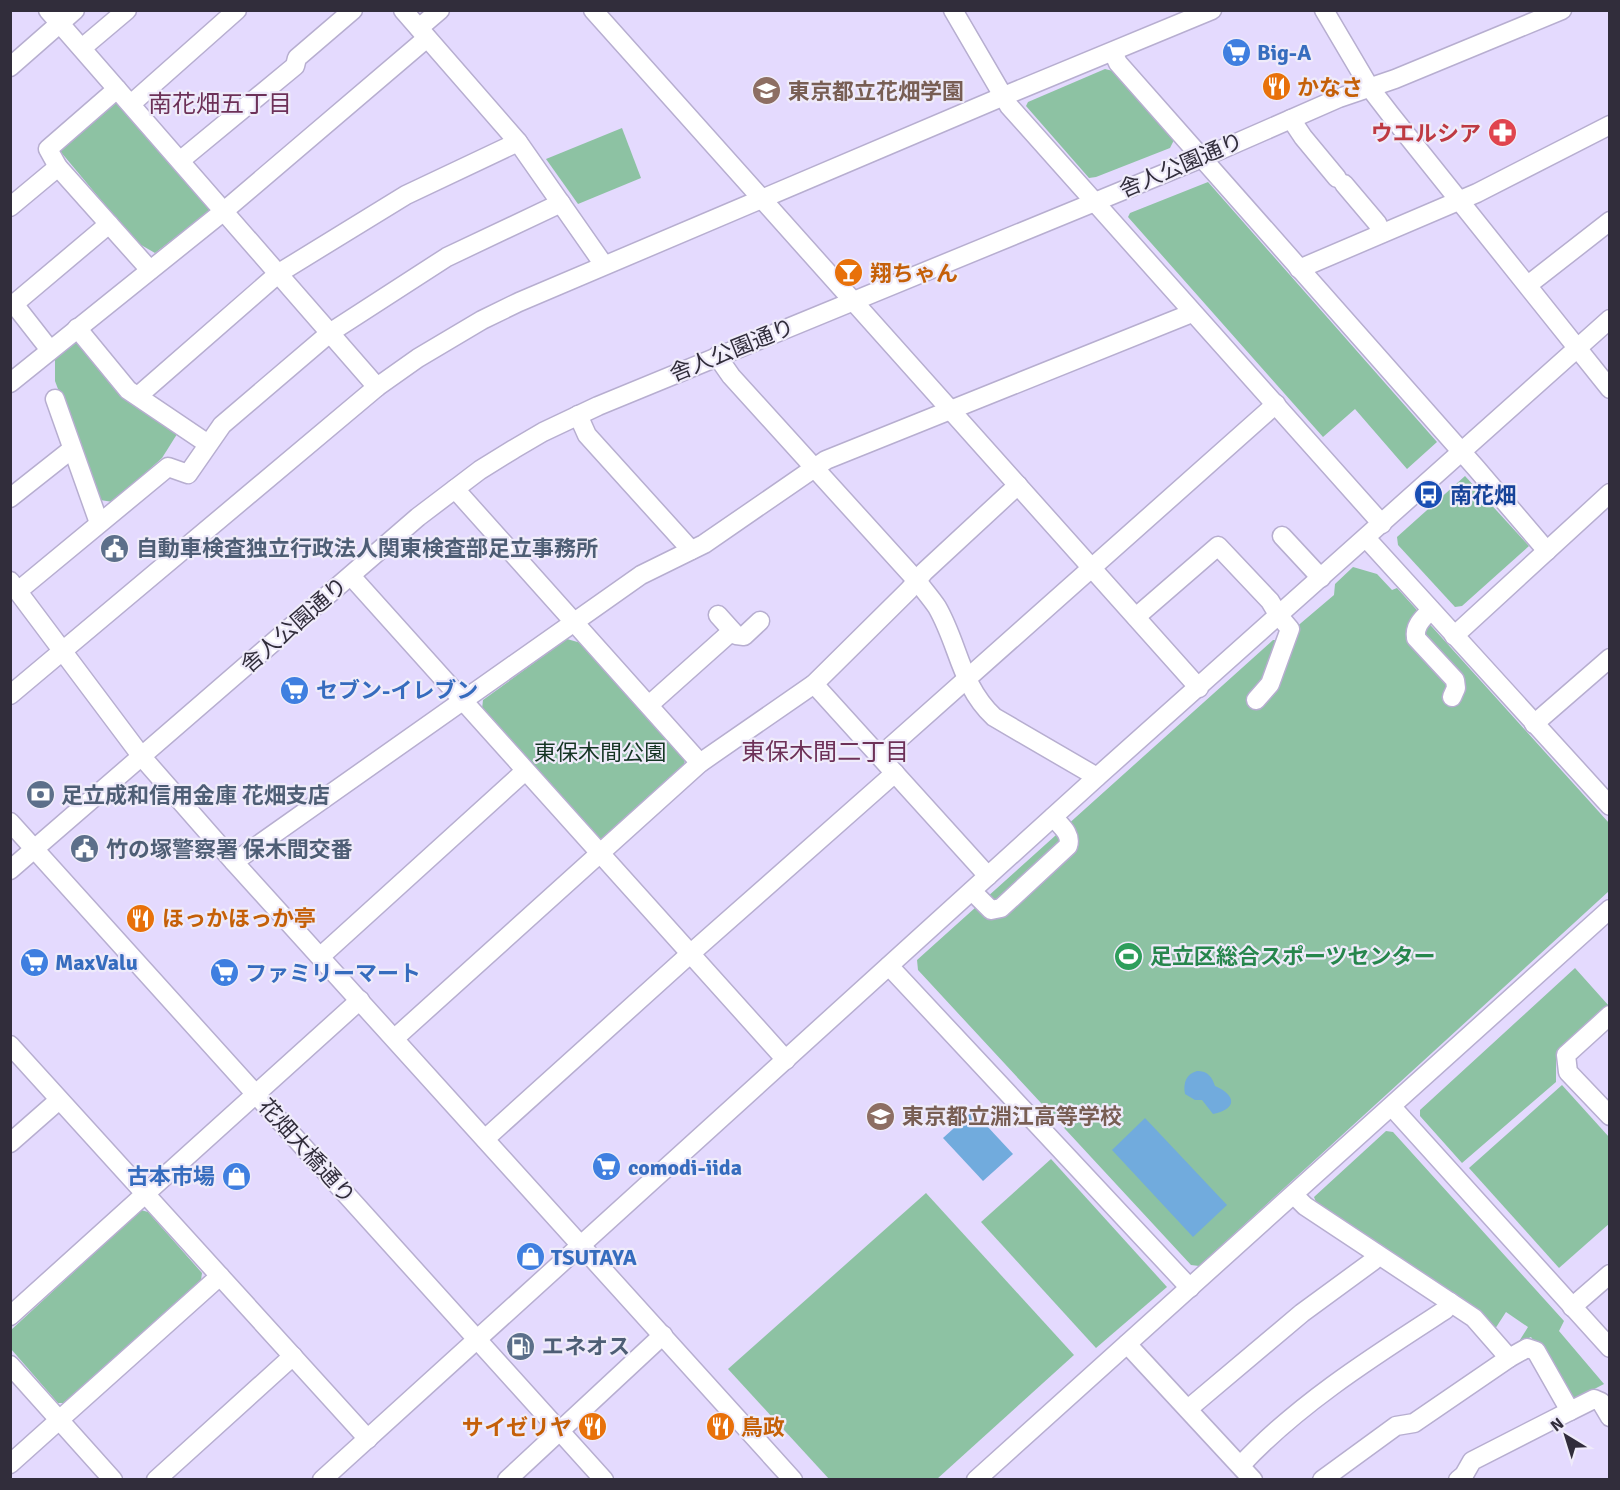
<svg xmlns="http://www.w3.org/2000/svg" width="1620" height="1490" viewBox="0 0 1620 1490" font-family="Signika,'Noto Sans JP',sans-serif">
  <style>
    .green { fill: #8dc2a3 }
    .water { fill: #71abdd }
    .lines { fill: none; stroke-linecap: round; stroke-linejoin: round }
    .minor-casing { stroke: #b7aed0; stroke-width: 21 }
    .minor { stroke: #fff; stroke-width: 18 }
    .labels { text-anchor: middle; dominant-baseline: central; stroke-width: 4.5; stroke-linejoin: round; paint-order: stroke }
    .shop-label { font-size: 22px; font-weight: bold; fill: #366cbe; stroke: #efebfa; text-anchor: start }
    .food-label { font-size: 22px; font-weight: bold; fill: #c56008; stroke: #efebfa; text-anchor: start }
    .education-label { font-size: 22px; font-weight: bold; fill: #785e54; stroke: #efebfa; text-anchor: start }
    .health-label { font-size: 22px; font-weight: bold; fill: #be3a42; stroke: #efebfa; text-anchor: end }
    .street-label { font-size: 22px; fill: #312d3b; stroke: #efebfa }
    .transit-label { font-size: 22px; font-weight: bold; fill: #164399; stroke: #efebfa; text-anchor: start }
    .service-label { font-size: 22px; font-weight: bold; fill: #4e5e75; stroke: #efebfa; text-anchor: start }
    .park-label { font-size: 22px; fill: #153524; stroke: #efebfa }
    .leisure-label { font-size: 22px; font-weight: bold; fill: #27864d; stroke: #efebfa; text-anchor: start }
    .neighbourhood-label { font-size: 24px; fill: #6d3158; stroke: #efebfa }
  </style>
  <rect width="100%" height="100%" fill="#e4dafe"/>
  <g class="green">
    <path d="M1105,69L1113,71L1174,140L1170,148L1096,177L1089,178L1026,106L1028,102Z"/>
    <path d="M112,101L119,102L208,204L210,211L155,253L136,242L60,151V145Z"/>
    <path d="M622,128L641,178L578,204L546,159Z"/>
    <path d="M1208,182L1437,442L1407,469L1355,409L1323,437L1128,217L1130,213Z"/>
    <path d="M77,341L179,431L162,458L113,502L100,500L55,381V359Z"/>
    <path d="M1465,476L1529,546L1462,606L1455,607L1398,545L1397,537Z"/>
    <path d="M1353,567L1377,574L1392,590L1397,588L1609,823V891L1199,1266L1191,1265L918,970L917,960L1273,640H1281L1334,595L1335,584Z"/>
    <path d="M567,639L581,643L685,758L684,768L604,839L596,838L482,709L483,700Z"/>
    <path d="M1575,968L1609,1006L1556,1054V1082L1462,1163L1420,1116V1110Z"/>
    <path d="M1562,1085L1609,1137L1610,1223L1559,1268L1469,1168Z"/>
    <path d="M1386,1131L1393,1132L1564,1321L1559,1331L1604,1384L1575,1399L1570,1397L1531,1337L1518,1343L1528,1327L1506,1312L1495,1329L1320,1212L1314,1197Z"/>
    <path d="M1051,1159L1167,1287L1096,1348L981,1222Z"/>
    <path d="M926,1193L1074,1355L937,1479H829L728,1369Z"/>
    <path d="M141,1210L148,1212L202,1273L201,1280L64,1403H58L11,1349V1330Z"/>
  </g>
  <g class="water">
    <path d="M1197,1071C1208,1071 1212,1077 1215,1086C1236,1095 1238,1109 1213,1114L1202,1100H1195L1185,1094C1183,1083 1186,1074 1197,1071Z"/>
    <path d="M973,1111L1013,1154L983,1181L943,1138Z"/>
    <path d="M1145,1118L1227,1205L1193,1237L1112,1150Z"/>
  </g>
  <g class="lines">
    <defs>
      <g id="minor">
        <path d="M48,10L377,387"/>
        <path d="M403,10L518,142L604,265"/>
        <path d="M593,10L1199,688"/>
        <path d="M953,10L1009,106L1382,524"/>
        <path d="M1324,10L1370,88L1390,114L1610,389"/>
        <path d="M419,28L440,10"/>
        <path d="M82,48L127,10"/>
        <path d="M1113,52L1118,63L1476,468L1547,551"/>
        <path d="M10,67L75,10"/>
        <path d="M117,89L48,149L58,167L150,270"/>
        <path d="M131,104L237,10"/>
        <path d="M1291,119L1303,137L1337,178"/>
        <path d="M181,160L295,66L297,58L353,10"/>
        <path d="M1344,184L1377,223L1382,233"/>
        <path d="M10,207L58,167"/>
        <path d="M1299,269L1477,193L1610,125"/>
        <path d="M1528,285L1610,221"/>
        <path d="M10,304H14L50,350"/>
        <path d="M14,304L109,224"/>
        <path d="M77,328L128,390L208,444"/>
        <path d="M717,356L731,376L917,581C923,589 931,598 937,607C959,645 960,685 994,717L1097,777"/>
        <path d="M10,383L224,211L427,38"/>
        <path d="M138,396L279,273L406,195L518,142"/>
        <path d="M55,399L99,523"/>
        <path d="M578,415L587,435L691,550"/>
        <path d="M455,489L700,763"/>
        <path d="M10,498L72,449"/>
        <path d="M1282,536L1321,578"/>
        <path d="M1366,538L1610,806"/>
        <path d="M351,576L786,1060"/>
        <path d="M10,581L142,757L234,862L793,1480"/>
        <path d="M18,591L168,467L188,474L222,425L331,332L447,257L561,203"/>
        <path d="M1431,610C1422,619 1414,626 1416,638L1455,680L1456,688L1452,697"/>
        <path d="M718,615L736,635L744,636L760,621"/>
        <path d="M1136,617L1218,546L1270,601L1279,616L1290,629L1270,684L1256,700"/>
        <path d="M1454,636L1610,493"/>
        <path d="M814,684L988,876"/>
        <path d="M10,695L377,387L418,358L482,320L519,302L1004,96L1212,10"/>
        <path d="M649,705L732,631"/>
        <path d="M1534,724L1610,658"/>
        <path d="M880,756L1276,404"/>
        <path d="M10,822L604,1480"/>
        <path d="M234,862L641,575L704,544L826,460L1192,313"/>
        <path d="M10,870L418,517L480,470L514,449L543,432L598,406L1202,158L1339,98L1395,79L1562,10"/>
        <path d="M972,891L991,910L1001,908L1068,846C1072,834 1061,826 1053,817"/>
        <path d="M321,956L525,771"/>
        <path d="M889,966L1190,1288"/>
        <path d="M1610,1015L1566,1055L1568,1072L1610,1116"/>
        <path d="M395,1038L700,763L814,684L909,590L924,572L1018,485"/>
        <path d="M10,1045L368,1439"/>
        <path d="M1392,1107L1610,1348"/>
        <path d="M485,1139L690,954L895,773"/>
        <path d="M10,1143L59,1100"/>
        <path d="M1294,1195L1305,1206L1474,1318L1509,1358L1527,1348L1536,1351L1570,1411L1594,1399L1601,1402L1610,1417"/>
        <path d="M1572,1307L1610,1274"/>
        <path d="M10,1316L360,1000"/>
        <path d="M1127,1344L1253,1480"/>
        <path d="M10,1365L113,1480"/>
        <path d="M1188,1409L1302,1313L1373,1261L1377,1254"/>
        <path d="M10,1464L220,1276"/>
        <path d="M1241,1465C1299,1403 1374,1356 1445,1310L1450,1302"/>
        <path d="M156,1480L293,1356"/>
        <path d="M322,1480L1097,777L1610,319"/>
        <path d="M507,1480L663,1335"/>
        <path d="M976,1480L1610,909"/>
        <path d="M1322,1480L1396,1426L1414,1423L1509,1358"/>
        <path d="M1458,1480L1464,1475L1472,1461L1570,1411"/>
      </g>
    </defs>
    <use href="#minor" class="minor-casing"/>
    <use href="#minor" class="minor"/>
  </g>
  <defs>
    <symbol id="supermarket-disc" viewBox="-11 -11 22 22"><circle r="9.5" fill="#3f7fe0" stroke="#efebfa"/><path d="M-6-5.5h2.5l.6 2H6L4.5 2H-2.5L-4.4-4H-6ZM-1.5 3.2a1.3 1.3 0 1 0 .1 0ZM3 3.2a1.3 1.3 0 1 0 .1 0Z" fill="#fff"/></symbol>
    <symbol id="restaurant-disc" viewBox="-11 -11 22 22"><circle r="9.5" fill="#e8710a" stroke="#efebfa"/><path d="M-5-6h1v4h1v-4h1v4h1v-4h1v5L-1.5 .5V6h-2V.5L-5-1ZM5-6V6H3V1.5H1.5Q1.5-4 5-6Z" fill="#fff"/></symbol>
    <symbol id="school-disc" viewBox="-11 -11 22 22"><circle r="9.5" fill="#8d6e63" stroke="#efebfa"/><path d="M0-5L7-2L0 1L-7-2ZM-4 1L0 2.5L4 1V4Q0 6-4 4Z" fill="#fff"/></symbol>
    <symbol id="pharmacy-disc" viewBox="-11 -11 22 22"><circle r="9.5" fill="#e0444e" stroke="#efebfa"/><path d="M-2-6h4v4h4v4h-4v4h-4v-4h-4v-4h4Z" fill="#fff"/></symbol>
    <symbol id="bar-disc" viewBox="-11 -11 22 22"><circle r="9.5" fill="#e8710a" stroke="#efebfa"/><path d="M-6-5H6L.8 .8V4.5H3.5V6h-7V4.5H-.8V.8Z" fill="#fff"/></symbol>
    <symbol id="bus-disc" viewBox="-11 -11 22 22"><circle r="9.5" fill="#1a4fb4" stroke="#efebfa"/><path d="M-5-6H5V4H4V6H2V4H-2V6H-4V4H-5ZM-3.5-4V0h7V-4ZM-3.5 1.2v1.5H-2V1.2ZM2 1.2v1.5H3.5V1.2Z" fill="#fff"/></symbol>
    <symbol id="civic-disc" viewBox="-11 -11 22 22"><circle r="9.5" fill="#5c6f8a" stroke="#efebfa"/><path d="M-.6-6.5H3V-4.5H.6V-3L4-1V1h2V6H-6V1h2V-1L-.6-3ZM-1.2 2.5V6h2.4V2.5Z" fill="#fff"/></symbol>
    <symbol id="bank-disc" viewBox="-11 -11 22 22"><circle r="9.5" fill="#5c6f8a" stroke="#efebfa"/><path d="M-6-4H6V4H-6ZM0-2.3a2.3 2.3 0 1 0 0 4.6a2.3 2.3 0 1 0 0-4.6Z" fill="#fff"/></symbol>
    <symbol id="stadium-disc" viewBox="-11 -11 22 22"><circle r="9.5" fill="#2e9e5b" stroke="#efebfa"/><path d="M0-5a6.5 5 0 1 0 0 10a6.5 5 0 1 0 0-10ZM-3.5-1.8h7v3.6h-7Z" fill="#fff"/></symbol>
    <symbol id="shop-disc" viewBox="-11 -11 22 22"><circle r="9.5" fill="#3f7fe0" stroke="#efebfa"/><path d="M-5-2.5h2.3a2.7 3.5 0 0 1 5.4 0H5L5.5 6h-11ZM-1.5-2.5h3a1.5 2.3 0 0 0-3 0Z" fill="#fff"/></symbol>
    <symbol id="fuel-disc" viewBox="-11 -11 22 22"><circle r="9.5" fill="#5c6f8a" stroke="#efebfa"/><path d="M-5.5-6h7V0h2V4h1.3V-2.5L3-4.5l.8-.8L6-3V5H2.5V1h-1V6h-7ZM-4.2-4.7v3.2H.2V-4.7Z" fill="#fff"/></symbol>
  </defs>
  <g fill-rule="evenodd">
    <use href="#supermarket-disc" x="1220" y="36" width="33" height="33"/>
    <use href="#restaurant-disc" x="1260" y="70" width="33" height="33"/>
    <use href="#school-disc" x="750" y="74" width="33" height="33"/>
    <use href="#pharmacy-disc" x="1486" y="116" width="33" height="33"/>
    <use href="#bar-disc" x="832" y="256" width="33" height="33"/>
    <use href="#bus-disc" x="1412" y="478" width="33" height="33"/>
    <use href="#civic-disc" x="98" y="532" width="33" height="33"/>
    <use href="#supermarket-disc" x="278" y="674" width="33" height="33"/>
    <use href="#bank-disc" x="24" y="778" width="33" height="33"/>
    <use href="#civic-disc" x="68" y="832" width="33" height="33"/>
    <use href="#restaurant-disc" x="124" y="902" width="33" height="33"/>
    <use href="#stadium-disc" x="1112" y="940" width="33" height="33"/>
    <use href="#supermarket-disc" x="18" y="946" width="33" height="33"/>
    <use href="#supermarket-disc" x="208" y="956" width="33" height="33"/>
    <use href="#school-disc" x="864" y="1100" width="33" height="33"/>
    <use href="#supermarket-disc" x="590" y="1150" width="33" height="33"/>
    <use href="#shop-disc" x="220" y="1160" width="33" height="33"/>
    <use href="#shop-disc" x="514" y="1240" width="33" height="33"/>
    <use href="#fuel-disc" x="504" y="1330" width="33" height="33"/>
    <use href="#restaurant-disc" x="576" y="1410" width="33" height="33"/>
    <use href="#restaurant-disc" x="704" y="1410" width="33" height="33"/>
  </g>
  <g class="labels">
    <g class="shop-label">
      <text x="1257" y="52">Big-A</text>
      <text x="316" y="690">セブン-イレブン</text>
      <text x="55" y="962">MaxValu</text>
      <text x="245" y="973">ファミリーマート</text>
      <text x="628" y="1167">comodi-iida</text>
      <text x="215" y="1176" text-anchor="end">古本市場</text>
      <text x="551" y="1257">TSUTAYA</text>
    </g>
    <g class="food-label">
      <text x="1297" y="87">かなさ</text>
      <text x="870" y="273">翔ちゃん</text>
      <text x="162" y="918">ほっかほっか亭</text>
      <text x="572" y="1427" text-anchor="end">サイゼリヤ</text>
      <text x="741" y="1427">鳥政</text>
    </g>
    <g class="education-label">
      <text x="788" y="91">東京都立花畑学園</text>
      <text x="902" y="1116">東京都立淵江高等学校</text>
    </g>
    <g class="health-label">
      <text x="1481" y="133">ウエルシア</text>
    </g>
    <g class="street-label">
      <text transform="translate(1181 165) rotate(-23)">舎人公園通り</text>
      <text transform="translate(732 350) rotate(-22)">舎人公園通り</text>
      <text transform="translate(294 625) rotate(-41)">舎人公園通り</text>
      <text transform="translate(307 1151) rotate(48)">花畑大橋通り</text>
    </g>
    <g class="transit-label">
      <text x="1450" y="495">南花畑</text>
    </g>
    <g class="service-label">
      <text x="136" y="548">自動車検査独立行政法人関東検査部足立事務所</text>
      <text x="61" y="795">足立成和信用金庫 花畑支店</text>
      <text x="106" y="849">竹の塚警察署 保木間交番</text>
      <text x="542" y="1346">エネオス</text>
    </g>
    <g class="park-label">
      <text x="600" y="752">東保木間公園</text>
    </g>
    <g class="leisure-label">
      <text x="1150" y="956">足立区総合スポーツセンター</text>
    </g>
    <g class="neighbourhood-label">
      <text x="220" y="104">南花畑五丁目</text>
      <text x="825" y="752">東保木間二丁目</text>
    </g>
  </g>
  <rect width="1620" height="1490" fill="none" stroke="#312d3b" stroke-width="24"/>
  <g transform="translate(1566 1436) rotate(322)" stroke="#efebfa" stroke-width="4.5" paint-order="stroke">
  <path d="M0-4.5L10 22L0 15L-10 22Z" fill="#312d3b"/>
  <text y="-9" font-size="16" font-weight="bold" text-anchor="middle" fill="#312d3b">N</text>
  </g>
</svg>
